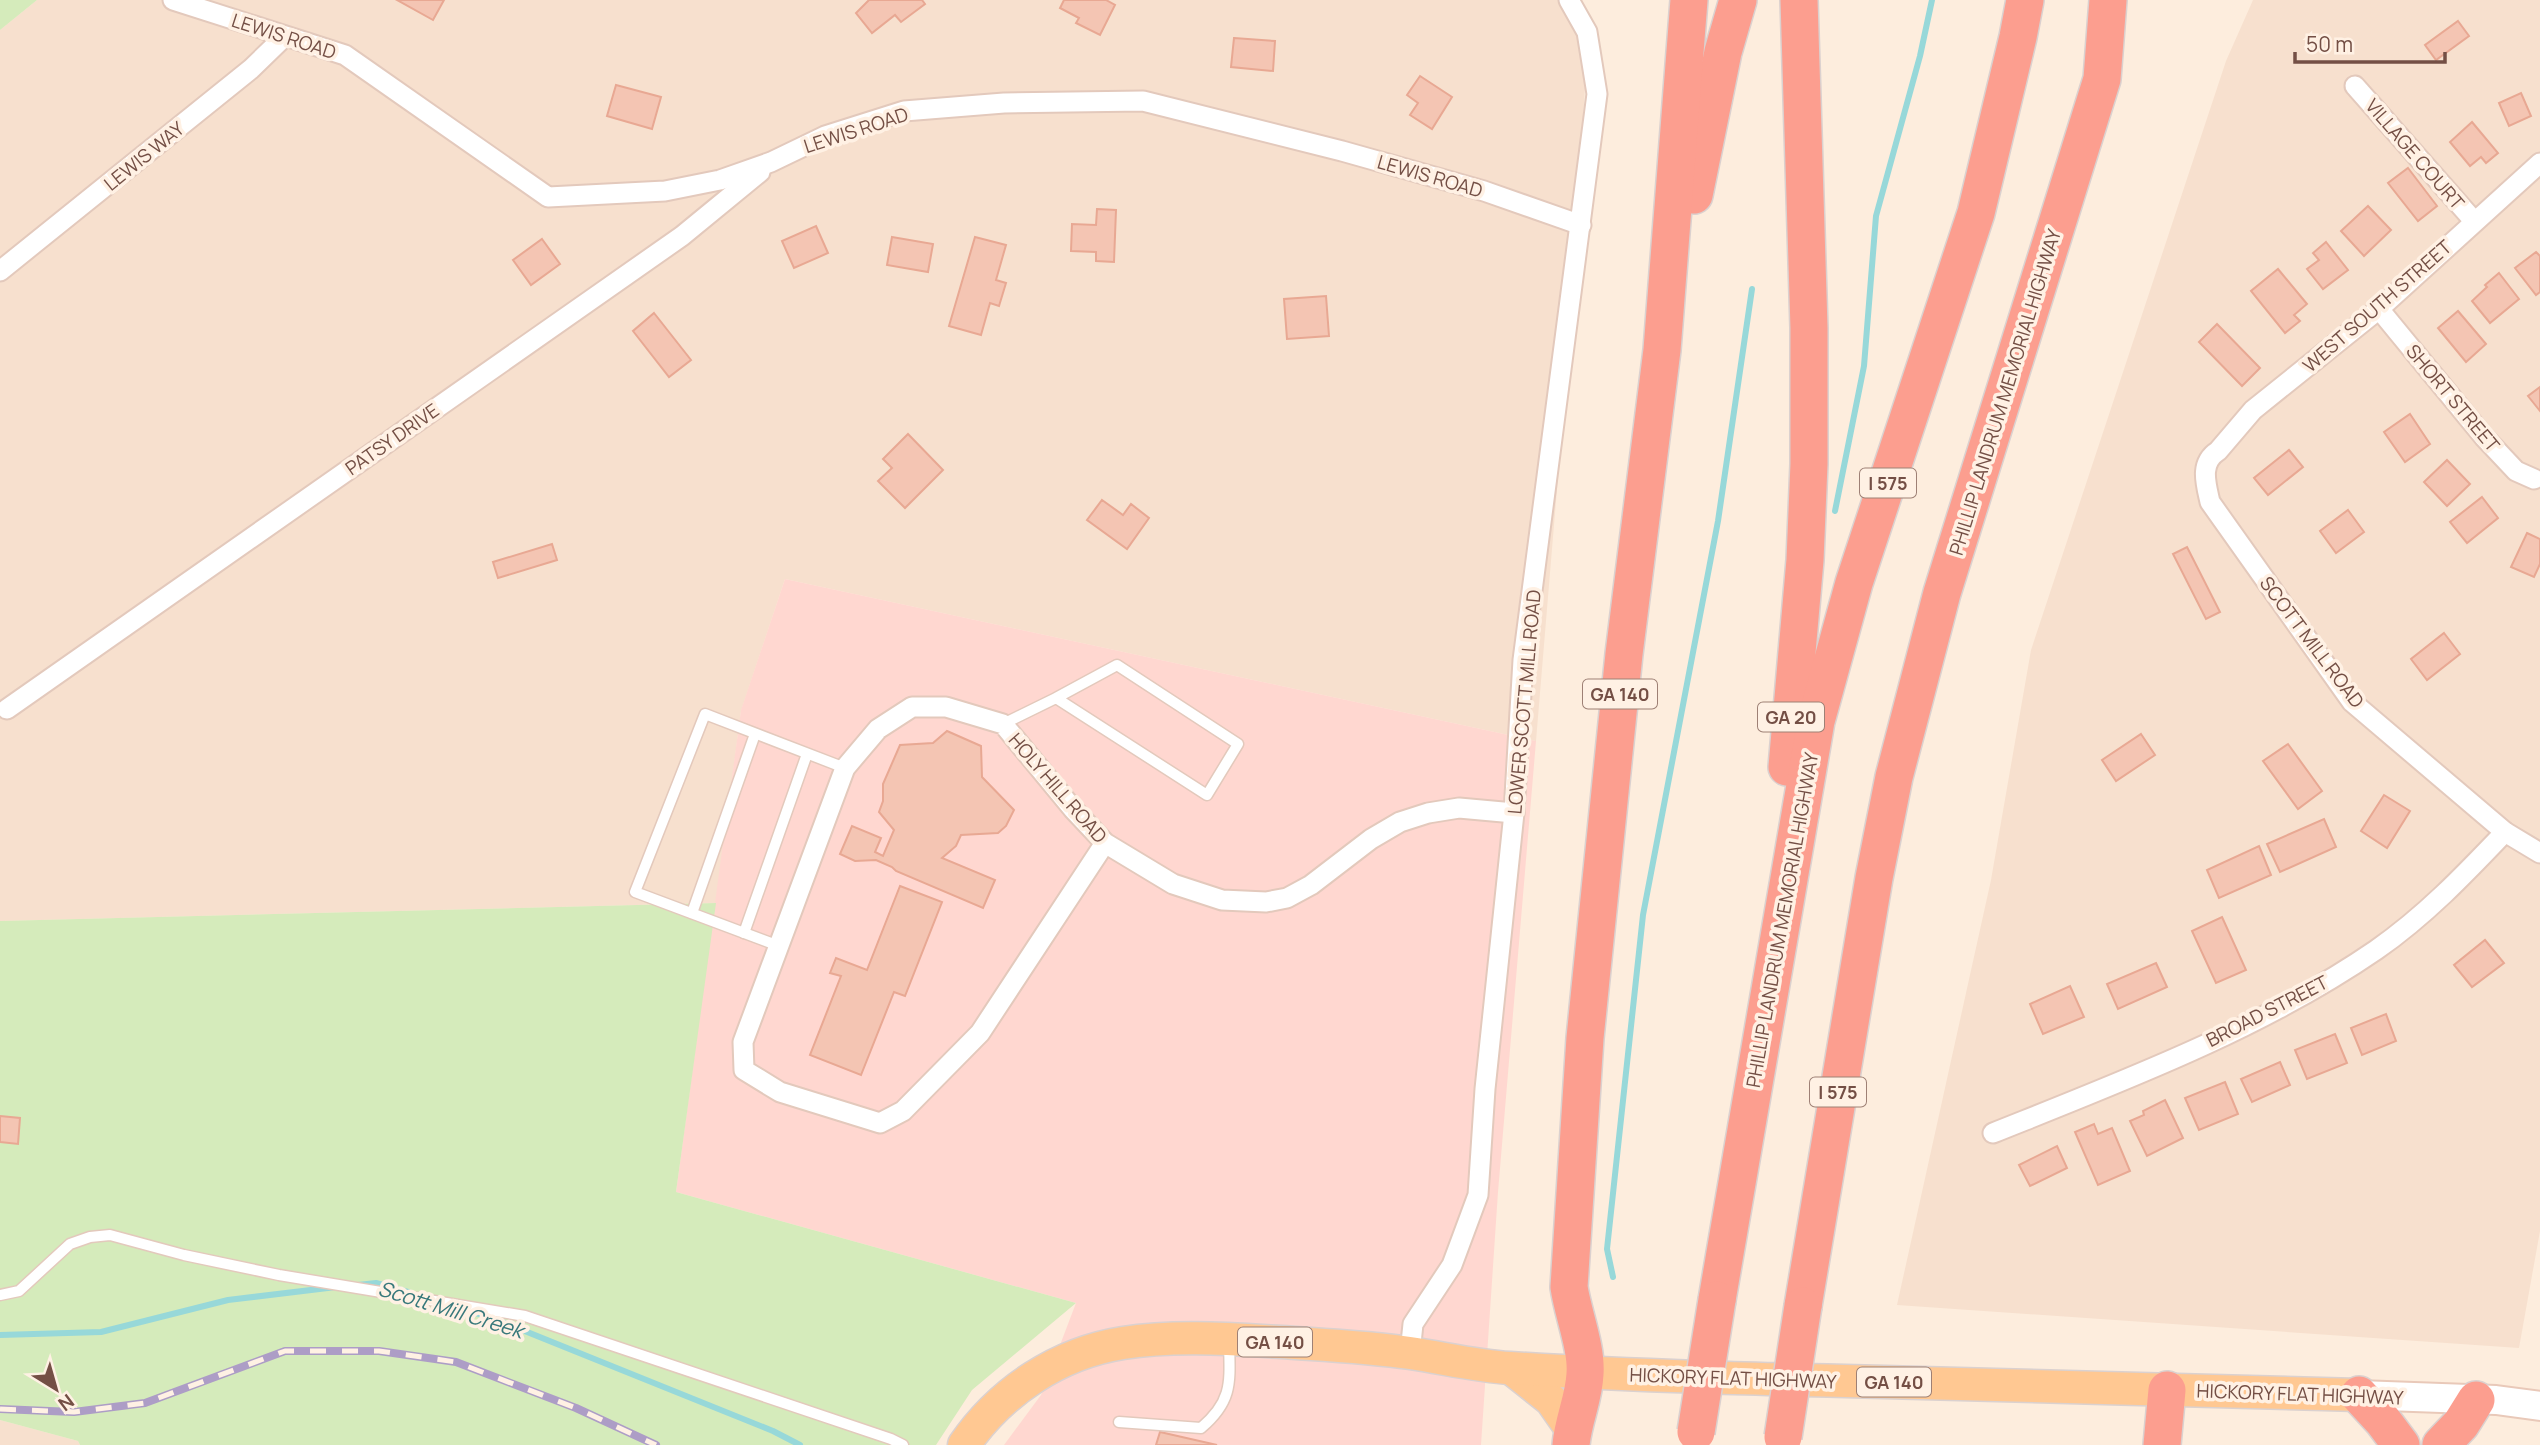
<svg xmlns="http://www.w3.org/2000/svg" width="2540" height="1445" viewBox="0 0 2540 1445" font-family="Manrope,sans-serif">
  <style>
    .residential { fill: #f7e0ce }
    .commercial { fill: #ffd7d0 }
    .green { fill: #d5ebbb }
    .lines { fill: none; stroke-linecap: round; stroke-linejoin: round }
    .stream { stroke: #97d8d9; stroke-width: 6 }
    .building { fill: #f4c5b3; stroke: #e8a893; stroke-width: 2 }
    .lane-casing { stroke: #e3c9bc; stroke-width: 13 }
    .street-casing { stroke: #e3c9bc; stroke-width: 23 }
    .secondary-casing { stroke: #e9c9b9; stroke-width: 32 }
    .primary-casing { stroke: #dbd1cf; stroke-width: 35 }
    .highway-casing { stroke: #dbd1cf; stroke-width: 40 }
    .lane { stroke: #fff; stroke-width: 10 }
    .street { stroke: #fff; stroke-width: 19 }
    .secondary { stroke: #fff; stroke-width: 28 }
    .primary { stroke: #ffc892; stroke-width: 32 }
    .highway { stroke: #fc9e8f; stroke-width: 37 }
    .rail-casing { stroke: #ad9dc6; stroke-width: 8 }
    .rail { stroke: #fff1e4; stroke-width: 5; stroke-dasharray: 16; stroke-linecap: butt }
    .highway-bridge-casing { stroke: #dbd1cf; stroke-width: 40; stroke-linecap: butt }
    .highway-bridge { stroke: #fc9e8f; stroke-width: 37 }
    .labels { text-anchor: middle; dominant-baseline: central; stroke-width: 7; stroke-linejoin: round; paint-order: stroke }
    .shield { fill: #fff1e4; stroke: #9e8075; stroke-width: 2 }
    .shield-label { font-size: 18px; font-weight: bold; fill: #744f45 }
    .street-label { font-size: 19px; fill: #744f45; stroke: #fff1e4 }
    .water-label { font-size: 21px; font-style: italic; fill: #38787b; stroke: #fff1e4 }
  </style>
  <rect width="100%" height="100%" fill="#fdeddd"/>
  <g class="residential">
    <path d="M37,0H1581L1588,45L1559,465L1536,741L785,579L741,711L716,903L0,921V30Z"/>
    <path d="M2253,0H2540V1231L2519,1348L1897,1305L1991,880L2031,650L2226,61Z"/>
    <path d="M0,1420L78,1441L80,1445H0Z"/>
  </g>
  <path class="commercial" d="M785,579L1536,741L1498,1192L1481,1445H1004L1041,1395L1076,1303L676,1192L741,710Z"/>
  <g class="green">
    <path d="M0,0H37L0,30Z"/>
    <path d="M716,903L676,1192L1076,1303L972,1390L936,1445H80L78,1441L0,1420V921Z"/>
  </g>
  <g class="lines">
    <g class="stream">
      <path d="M1835,511L1864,366L1876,216L1920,56L1932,0"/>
      <path d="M1613,1277L1607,1249L1643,915L1718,521L1752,289"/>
      <path d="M358,1285L376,1283L408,1292"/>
      <path d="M465,1310L490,1317L773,1431L800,1445"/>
      <path d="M0,1335L101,1332L228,1300L336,1287"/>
    </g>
  </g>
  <g class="building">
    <path d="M397,0H444L433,20Z"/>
    <path d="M869,0H922L925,4L901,22L895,15L872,33L856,13Z"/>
    <path d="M1064,0H1106L1115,5L1100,35L1076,23L1079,18L1060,8Z"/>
    <path d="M2458,21L2469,36L2436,60L2425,45Z"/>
    <path d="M1234,38L1275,41L1273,71L1231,67Z"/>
    <path d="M1420,76L1452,97L1432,129L1410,115L1418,103L1407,95Z"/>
    <path d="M616,85L661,97L652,129L607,116Z"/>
    <path d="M2521,93L2531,116L2509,126L2499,103Z"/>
    <path d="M2472,122L2498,153L2486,163L2481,157L2470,166L2450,142Z"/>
    <path d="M2408,168L2437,206L2418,221L2388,183Z"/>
    <path d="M2368,206L2391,230L2364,256L2341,231Z"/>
    <path d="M1097,209L1116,210L1114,262L1096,261V252L1071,251L1072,224L1096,225Z"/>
    <path d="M816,226L828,253L794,268L782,241Z"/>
    <path d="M892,237L933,244L928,272L887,265Z"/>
    <path d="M975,237L1006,245L996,280L1006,283L999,306L990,303L981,335L949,326Z"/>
    <path d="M542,239L560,264L531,285L513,260Z"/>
    <path d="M2326,242L2348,270L2323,289L2307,269L2319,260L2313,253Z"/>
    <path d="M2536,252L2540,256V292L2536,295L2515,268Z"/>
    <path d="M2278,269L2307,304L2294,315L2300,321L2285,333L2251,291Z"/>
    <path d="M2499,273L2519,299L2490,323L2472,301L2487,287L2485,285Z"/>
    <path d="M1326,296L1329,336L1287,339L1284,299Z"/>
    <path d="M2458,311L2486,344L2466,362L2438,328Z"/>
    <path d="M654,313L691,360L669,377L633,331Z"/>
    <path d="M2217,324L2260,368L2242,386L2199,342Z"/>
    <path d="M2540,387V411L2528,396Z"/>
    <path d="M2410,414L2430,444L2405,462L2384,432Z"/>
    <path d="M908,434L943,470L905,508L878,481L892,468L883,459Z"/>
    <path d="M2289,450L2303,467L2268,495L2254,478Z"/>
    <path d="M2447,460L2470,484L2447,506L2424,482Z"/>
    <path d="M2482,497L2498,518L2467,543L2450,522Z"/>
    <path d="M1102,500L1123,515L1131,504L1149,518L1127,549L1087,520Z"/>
    <path d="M2348,510L2364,532L2336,553L2320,531Z"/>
    <path d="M2527,533L2540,539V564L2534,577L2511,567Z"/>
    <path d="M552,544L557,560L498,578L493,562Z"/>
    <path d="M2187,547L2220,612L2206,619L2173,554Z"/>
    <path d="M2444,633L2460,654L2427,680L2411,659Z"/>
    <path d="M947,731L981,746L982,777L1014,810L1006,826L998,833L961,835L956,846L942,858L995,880L983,908L896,871L892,867L876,860L855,861L840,854L852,826L881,838L875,852L883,856L894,830L879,812L883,801V784L900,745L933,743Z"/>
    <path d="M2141,734L2155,755L2116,781L2102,760Z"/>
    <path d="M2288,744L2322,791L2298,809L2263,761Z"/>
    <path d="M2384,795L2410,811L2387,848L2361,831Z"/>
    <path d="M2324,819L2336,847L2280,872L2267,844Z"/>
    <path d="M2259,846L2271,875L2219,898L2207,870Z"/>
    <path d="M900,886L942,902L905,996L894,992L861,1075L810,1055L841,976L830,973L836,958L867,970Z"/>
    <path d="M2222,917L2246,970L2216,983L2192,931Z"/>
    <path d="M2485,940L2504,963L2472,987L2454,965Z"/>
    <path d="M2156,963L2167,987L2118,1009L2107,984Z"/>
    <path d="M2070,986L2084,1017L2043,1034L2030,1004Z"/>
    <path d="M2386,1014L2396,1041L2362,1055L2351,1028Z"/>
    <path d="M2335,1034L2347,1063L2307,1079L2295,1050Z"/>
    <path d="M2280,1062L2290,1085L2252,1102L2241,1079Z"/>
    <path d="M2225,1082L2238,1114L2199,1130L2185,1098Z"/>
    <path d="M2165,1100L2183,1138L2147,1156L2130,1121L2144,1115L2143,1111Z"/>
    <path d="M0,1116L20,1118L18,1144L0,1142Z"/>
    <path d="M2094,1124L2098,1134L2112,1128L2130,1171L2098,1185L2075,1132Z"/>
    <path d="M2057,1146L2067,1168L2030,1186L2019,1165Z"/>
    <path d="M1160,1432L1217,1445H1156Z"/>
  </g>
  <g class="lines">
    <defs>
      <g id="lane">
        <path d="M1003,724L1056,698L1207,795L1238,744L1117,665L1056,698"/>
        <path d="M692,913L755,734"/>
        <path d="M744,933L807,754"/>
        <path d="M779,946L635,892L705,714L845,768"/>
        <path d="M0,1295L19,1291L70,1244L90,1237L110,1235L184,1255L279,1275L525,1316L891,1439L903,1445"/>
        <path d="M1119,1422L1201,1428C1233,1401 1230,1382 1229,1343"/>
      </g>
      <g id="street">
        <path d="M173,0L345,55L548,197L665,191L720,180L771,162L825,136L904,111L1004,103L1143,101L1342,151L1484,191L1581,225"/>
        <path d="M2355,86L2474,221"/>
        <path d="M2540,163L2379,309L2253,410L2218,451C2199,463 2206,484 2210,502L2352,702L2505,832L2540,853"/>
        <path d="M0,271L251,69L284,37"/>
        <path d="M2379,309L2484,437L2516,471L2534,479"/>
        <path d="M7,709L682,236L760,172"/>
        <path d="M1105,843L980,1033L903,1111L880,1123L780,1092L744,1070L743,1042L845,768L878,729L912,707H946L1003,724L1073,809L1105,843L1173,884L1222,900L1266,902L1287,898L1311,885L1371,839L1400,822L1428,813L1459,808L1514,813"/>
        <path d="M1993,1133C2123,1081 2261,1029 2376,950C2425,916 2465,874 2505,832"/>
        <path d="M1410,1353L1413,1324L1452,1265L1478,1195L1485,1089L1514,813L1523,660L1597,94L1587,32L1569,0"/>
      </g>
      <path id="secondary" d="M2359,1395L2496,1400L2540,1406"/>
      <g id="primary">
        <path d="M1512,1369L1551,1400L1572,1430"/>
        <path d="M964,1445C1001,1391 1059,1353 1123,1343C1175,1335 1229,1339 1281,1342C1324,1345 1368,1347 1410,1353C1444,1358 1476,1366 1510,1368C1634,1376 1759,1379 1884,1382C2042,1386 2201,1391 2359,1395"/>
      </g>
      <g id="highway">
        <path d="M1694,195L1723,52L1738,0"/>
        <path d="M1787,767L1805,560L1809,464V328L1799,0"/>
        <path d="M1717,1300L1816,721L1854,583L1976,213L2018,37L2025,0"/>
        <path d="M1803,1306L1874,878L1894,777L1942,593L2102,79L2108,0"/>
        <path d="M2359,1395L2383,1421L2401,1445"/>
        <path d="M1571,1445C1573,1421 1584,1398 1585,1374C1587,1348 1573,1314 1569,1287L1585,1038L1624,654L1662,350L1689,0"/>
        <path d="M2162,1445L2167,1390"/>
        <path d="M2441,1445L2461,1424L2476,1400"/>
      </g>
    </defs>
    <use href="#lane" class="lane-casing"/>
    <use href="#street" class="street-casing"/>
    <use href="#secondary" class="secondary-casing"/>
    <use href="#primary" class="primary-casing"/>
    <use href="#highway" class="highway-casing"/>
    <use href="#lane" class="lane"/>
    <use href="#street" class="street"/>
    <use href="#secondary" class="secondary"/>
    <use href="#primary" class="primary"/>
    <use href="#highway" class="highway"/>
    <defs>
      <path id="rail" d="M0,1409L74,1412L145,1403L285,1351H379L456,1362L576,1408L656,1445"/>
    </defs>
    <use href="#rail" class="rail-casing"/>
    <use href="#rail" class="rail"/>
    <defs>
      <g id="highway-bridge">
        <path d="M1696,1432L1717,1300"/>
        <path d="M1783,1437L1803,1306"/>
      </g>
    </defs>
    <use href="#highway-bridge" class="highway-bridge-casing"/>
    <use href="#highway-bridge" class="highway-bridge"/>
  </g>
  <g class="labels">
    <g class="shield">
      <rect x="1860" y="468.5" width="56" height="29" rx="5"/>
      <rect x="1583" y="679.5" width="74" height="29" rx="5"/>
      <rect x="1758" y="702.5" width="66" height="29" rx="5"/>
      <rect x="1810" y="1077.5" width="56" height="29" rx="5"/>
      <rect x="1238" y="1327.5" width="74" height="29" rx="5"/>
      <rect x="1857" y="1367.5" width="74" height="29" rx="5"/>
    </g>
    <g class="shield-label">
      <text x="1888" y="483">I 575</text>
      <text x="1620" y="694">GA 140</text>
      <text x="1791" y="717">GA 20</text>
      <text x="1838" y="1092">I 575</text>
      <text x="1275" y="1342">GA 140</text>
      <text x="1894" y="1382">GA 140</text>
    </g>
    <g class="street-label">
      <text transform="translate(284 36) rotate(18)">LEWIS ROAD</text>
      <text transform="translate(856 130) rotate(-18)">LEWIS ROAD</text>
      <text transform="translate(2415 154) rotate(49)">VILLAGE COURT</text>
      <text transform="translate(144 156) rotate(-39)">LEWIS WAY</text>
      <text transform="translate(1430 176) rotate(16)">LEWIS ROAD</text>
      <text transform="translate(2377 306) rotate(-41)">WEST SOUTH STREET</text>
      <text transform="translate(2005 392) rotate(-73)">PHILLIP LANDRUM MEMORIAL HIGHWAY</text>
      <text transform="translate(2453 398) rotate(50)">SHORT STREET</text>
      <text transform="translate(392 439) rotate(-35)">PATSY DRIVE</text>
      <text transform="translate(2312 642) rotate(53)">SCOTT MILL ROAD</text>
      <text transform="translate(1524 702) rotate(-85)">LOWER SCOTT MILL ROAD</text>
      <text transform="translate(1058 788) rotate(49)">HOLY HILL ROAD</text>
      <text transform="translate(1782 920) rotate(-80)">PHILLIP LANDRUM MEMORIAL HIGHWAY</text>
      <text transform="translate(2267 1011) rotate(-27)">BROAD STREET</text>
      <text transform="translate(1733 1378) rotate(2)">HICKORY FLAT HIGHWAY</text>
      <text transform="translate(2300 1394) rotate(2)">HICKORY FLAT HIGHWAY</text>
    </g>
    <g class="water-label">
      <text transform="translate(451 1309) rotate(17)">Scott Mill Creek</text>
    </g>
  </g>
  <g transform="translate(56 1389) rotate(143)" stroke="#fff1e4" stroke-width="5" paint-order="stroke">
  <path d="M0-5L12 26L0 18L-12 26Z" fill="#744f45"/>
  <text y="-10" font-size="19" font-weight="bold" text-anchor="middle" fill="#744f45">N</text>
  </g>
  <path d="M2295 52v10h150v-10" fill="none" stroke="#744f45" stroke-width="3.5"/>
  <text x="2306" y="52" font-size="21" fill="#744f45" stroke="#fff1e4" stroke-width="5" paint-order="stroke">50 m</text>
</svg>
